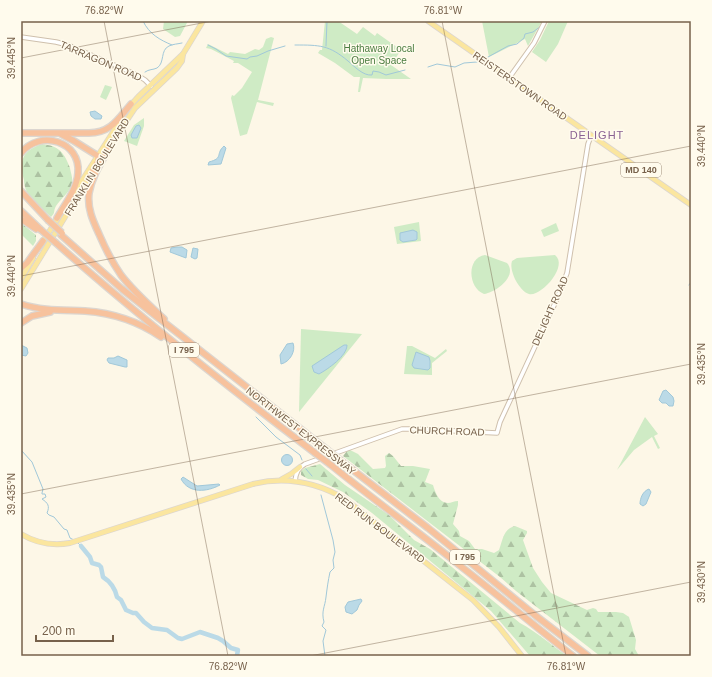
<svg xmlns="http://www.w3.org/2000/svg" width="712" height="677" viewBox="0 0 712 677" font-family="Helvetica,sans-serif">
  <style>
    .green { fill: #cfebc5 }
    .forest { fill: url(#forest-firs) }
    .water { fill: #bbdae7; stroke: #a1c8d9 }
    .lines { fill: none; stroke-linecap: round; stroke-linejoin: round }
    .stream { stroke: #a1c8d9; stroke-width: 1 }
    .river { stroke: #bbdae7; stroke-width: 4.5 }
    .minor-casing { stroke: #cfc0ad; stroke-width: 5.5 }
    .major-casing { stroke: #dcd6d0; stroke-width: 6 }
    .highway-casing { stroke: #dcd6d0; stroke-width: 8 }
    .minor { stroke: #fff; stroke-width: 3.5 }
    .major { stroke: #fbe69f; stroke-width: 4.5 }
    .highway { stroke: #f7c29d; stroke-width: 5.5 }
    .highway-bridge-casing { stroke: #dcd6d0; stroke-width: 8; stroke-linecap: butt }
    .highway-bridge { stroke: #f7c29d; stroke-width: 5.5 }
    .ticks { fill: none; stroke: #77614b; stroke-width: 1; stroke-opacity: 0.45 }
    .labels { text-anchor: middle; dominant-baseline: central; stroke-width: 3; stroke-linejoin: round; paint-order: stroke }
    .shield { fill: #fffbed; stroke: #a08f7c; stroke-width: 1 }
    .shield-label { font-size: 9px; font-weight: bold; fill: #77614b }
    .park-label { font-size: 10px; fill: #4c7d42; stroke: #fffbed }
    .street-label { font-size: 10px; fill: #77614b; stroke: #fffbed }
    .neighbourhood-label { font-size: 11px; letter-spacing: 1px; fill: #8a6293; stroke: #fffbed }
    .neatline { fill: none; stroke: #77614b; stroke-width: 1.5 }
    .ticks-label { font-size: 10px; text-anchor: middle; fill: #77614b }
  </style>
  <defs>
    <pattern id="forest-firs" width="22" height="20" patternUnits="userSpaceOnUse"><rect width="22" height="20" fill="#cfebc5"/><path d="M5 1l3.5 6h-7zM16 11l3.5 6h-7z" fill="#adc2a2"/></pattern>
  </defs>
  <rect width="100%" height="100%" fill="#fdf7e7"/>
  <g class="green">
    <path d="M164,21H188L180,36L175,37L163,29Z"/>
    <path d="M325,21H338L357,34L363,27L375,36L377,33L401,50L391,65L411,79H386L363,78L360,92H358L360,77H354L335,63L318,53L320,50H322Z"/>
    <path d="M482,21H542L528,46L525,39L489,57Z"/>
    <path d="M549,21H568L558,44L546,62L532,52L540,40Z"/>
    <path d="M271,37L274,38L258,100L274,103L273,106L257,102L247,134L240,136L231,98L232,95L234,96L242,88L252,72L238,63H233L234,61L211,49L206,48L208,44L228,54L230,52L245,54L255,49L259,50L263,47L266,39Z"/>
    <path d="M105,85L112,87L106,100L100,97Z"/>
    <path d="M144,118V126L137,146L124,141L134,125Z"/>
    <path d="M419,222L421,241L397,244L394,227Z"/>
    <path d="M556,223L559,231L544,237L541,230Z"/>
    <path d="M485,255L507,263C518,276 496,292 484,294C468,288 466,258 485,255Z"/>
    <path d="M555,255C569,266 541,297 529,294C524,293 519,286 516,281C513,275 510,267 512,261L517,258Z"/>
    <path d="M301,329L362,334L299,412Z"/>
    <path d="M407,346H412L435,358L446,349L447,351L432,363V375L404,374Z"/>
    <path d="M645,417L658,434L654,436L660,448L658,449L652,437L634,450L617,470Z"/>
  </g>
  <g class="forest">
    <path d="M42,144C59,146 64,152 70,168C71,174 73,178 72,183C70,193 61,198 56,206C53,211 56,212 51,217C45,211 31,199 27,192C25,189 24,183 24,180C19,160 22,151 42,144Z"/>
    <path d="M21,223L36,235V241L33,246L21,234Z"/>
    <path d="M350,450L358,454L373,469L385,468L386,466L385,456L389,453L393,456L401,466H413L430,469L425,482L433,485C435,492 439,503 448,503C451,503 454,501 458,501V505L453,524L459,531L460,536L469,541L475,549H482L494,553L499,550C503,540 503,529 515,526L527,531V533L523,540L533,568L542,582L551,593L587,610L593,608L596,609L598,612H616L623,613L629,617L636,640L635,649L639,656H600L516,591L500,577L343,456L347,451Z"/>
    <path d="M320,464L345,485L389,515L414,540L430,549L520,623C537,632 551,645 567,656H530L491,611L372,513L343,492L318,480L308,479L301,475V471L305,468Z"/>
  </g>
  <g class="water">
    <path d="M95,111L102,116L101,119H95L91,116L90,112Z"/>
    <path d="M139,125L141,128L137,138H132L131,135L136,126Z"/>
    <path d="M224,146L226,148L221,164L208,165L209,162C224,158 215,154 224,146Z"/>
    <path d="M413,230L417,232V239L416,240L403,242L400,240V233Z"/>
    <path d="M177,247H182L187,250L186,258L170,252L171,248Z"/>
    <path d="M193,248L198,249L197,258L195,259L191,257Z"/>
    <path d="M293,343C296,351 290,362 281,364L280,355L287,344Z"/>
    <path d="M21,345L27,348L28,353L26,356L21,355Z"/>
    <path d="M344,345H347C347,356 328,369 319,374L314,372L312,366Z"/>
    <path d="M416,352L429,357L430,361V368L428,370L414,368L412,365Z"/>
    <path d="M118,356L127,360V367H125L109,363L107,360L108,358H114Z"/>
    <path d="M666,390L673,397L674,401L673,406H669L666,403H662L659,400L663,391Z"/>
    <circle cx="287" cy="460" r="5.5"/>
    <path d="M183,477L197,486L219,484L220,485C207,492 189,494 181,479Z"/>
    <path d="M649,489L651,492L646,504L643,506L640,504C640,498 643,491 649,489Z"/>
    <path d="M361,599L362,601L359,605L357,610L352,614L346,612L345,607L348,602Z"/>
  </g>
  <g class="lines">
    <g class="stream">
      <path d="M143,21C149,34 160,40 172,45"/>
      <path d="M208,45L216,49L226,56L247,59L250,57L257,56L268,51L285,46"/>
      <path d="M295,45C320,45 329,45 348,61C354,66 363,76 372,75L373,71L379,72L386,75L405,70"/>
      <path d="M326,46L327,21"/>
      <path d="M488,57L508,46L517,44L524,38L525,34L533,32L541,26"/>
      <path d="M428,67L437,64L455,67L464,63L477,62"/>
      <path d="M145,72C149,69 153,70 157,68C165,63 160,50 169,46C173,44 178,44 182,43"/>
      <path d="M689,285L691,282"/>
      <path d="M256,417L276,437L300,455L302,460"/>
      <path d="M21,450L32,462L43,489L42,493V494H45L46,497L42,499C48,503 50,506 47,513L49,515L54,517L64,529L67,530L70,538L74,540"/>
      <path d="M306,469L312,476"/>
      <path d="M321,495L333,540L335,552L333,560L334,568L330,572C328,581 327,589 326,597C325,607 321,611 324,622L322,626L326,630L323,641L325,656"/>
      <path d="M78,543L81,546"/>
    </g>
    <path class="river" d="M81,546L90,557L92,563L99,565L101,567L103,577C111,582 115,588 117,597L121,600L126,610L133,613H136L144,622L152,628L167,630L178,638L182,639L200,632L218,638L223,641L231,648L238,650L237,655L238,656"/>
    <defs>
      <g id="minor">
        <path d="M21,37L56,42L68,45L137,75L145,80L151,86"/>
        <path d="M509,78L534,43L545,21"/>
        <path d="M295,481C296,473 298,468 305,464L402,429H416L497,433L500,422L556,301L567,273L588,144L591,136"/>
      </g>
      <g id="major">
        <path d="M428,21L691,205"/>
        <path d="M129,107L138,97L183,54L203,21"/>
        <path d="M107,150L135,108L177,68L182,61L183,54"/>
        <path d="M74,193L122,118"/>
        <path d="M42,243L59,216"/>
        <path d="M21,279L33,258"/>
        <path d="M21,289L90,176"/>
        <path d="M282,479L291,474L300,467"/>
        <path d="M21,534C36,543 53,546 70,543L253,484C286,476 316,482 345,499L473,600L499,627L522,656"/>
      </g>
      <g id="highway">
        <path d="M21,133H89C111,133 118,119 131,104"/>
        <path d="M61,134L74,141L98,156V161L88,179"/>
        <path d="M109,148C101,163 92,176 89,193C87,208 93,221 99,234C105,248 112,262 121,275C133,291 149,305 164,319"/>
        <path d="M21,153C40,129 81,141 78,173C77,189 65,204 57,218"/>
        <path d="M21,191L48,220"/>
        <path d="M21,211L41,230"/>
        <path d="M21,219L36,229"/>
        <path d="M61,235L122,289L156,316L326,449"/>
        <path d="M56,243C139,317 227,386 315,453"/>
        <path d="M21,268L27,263L43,241"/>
        <path d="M21,304C42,311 64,310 85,311C113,313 138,321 161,337"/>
        <path d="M21,323L32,316L50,312"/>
        <path d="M340,460L428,528L536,616L588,656"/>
        <path d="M331,465C374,500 420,533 463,568C500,597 536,627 573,656"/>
      </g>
    </defs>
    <use href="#minor" class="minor-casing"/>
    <use href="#major" class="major-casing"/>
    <use href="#highway" class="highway-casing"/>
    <use href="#minor" class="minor"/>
    <use href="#major" class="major"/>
    <use href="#highway" class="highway"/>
    <defs>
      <g id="highway-bridge">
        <path d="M48,220L62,233"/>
        <path d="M41,230L56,243"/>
        <path d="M326,449L340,460"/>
        <path d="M315,453L331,465"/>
      </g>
    </defs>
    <use href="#highway-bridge" class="highway-bridge-casing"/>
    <use href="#highway-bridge" class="highway-bridge"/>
  </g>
  <path class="ticks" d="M104,21L228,656M442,21L566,656M21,58L212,21M21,276L691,146M21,494L691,364M310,656L691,582"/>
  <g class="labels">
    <g class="shield">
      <rect x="621" y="163" width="40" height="14" rx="3"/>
      <rect x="169" y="343" width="30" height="14" rx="3"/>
      <rect x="450" y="550" width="30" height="14" rx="3"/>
    </g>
    <g class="shield-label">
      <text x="641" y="170">MD 140</text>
      <text x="184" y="350">I 795</text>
      <text x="465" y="557">I 795</text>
    </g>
    <g class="park-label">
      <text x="379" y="48">Hathaway Local<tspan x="379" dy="12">Open Space</tspan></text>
    </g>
    <g class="street-label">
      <text transform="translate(101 61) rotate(23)">TARRAGON ROAD</text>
      <text transform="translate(520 86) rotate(35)">REISTERSTOWN ROAD</text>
      <text transform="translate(97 167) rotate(-58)">FRANKLIN BOULEVARD</text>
      <text transform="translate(550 311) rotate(-66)">DELIGHT ROAD</text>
      <text transform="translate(301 431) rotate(38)">NORTHWEST EXPRESSWAY</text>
      <text transform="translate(447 431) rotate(2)">CHURCH ROAD</text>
      <text transform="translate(380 528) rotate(37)">RED RUN BOULEVARD</text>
    </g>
    <g class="neighbourhood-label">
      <text x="597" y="135">DELIGHT</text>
    </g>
  </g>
  <rect width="712" height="677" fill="none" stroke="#fffbed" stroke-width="44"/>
  <path d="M36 635v6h77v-6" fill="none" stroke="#77614b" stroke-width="2"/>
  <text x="42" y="635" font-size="12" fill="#77614b" stroke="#fffbed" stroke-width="3" paint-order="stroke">200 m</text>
  <rect x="22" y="22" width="668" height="633" class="neatline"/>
  <g class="ticks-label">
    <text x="104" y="14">76.82°W</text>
    <text x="443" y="14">76.81°W</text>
    <text transform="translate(11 58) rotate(-90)" y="4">39.445°N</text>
    <text transform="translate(701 146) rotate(-90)" y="4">39.440°N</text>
    <text transform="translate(11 276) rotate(-90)" y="4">39.440°N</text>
    <text transform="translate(701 364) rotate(-90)" y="4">39.435°N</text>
    <text transform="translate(11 494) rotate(-90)" y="4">39.435°N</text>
    <text transform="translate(701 582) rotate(-90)" y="4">39.430°N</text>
    <text x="228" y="670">76.82°W</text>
    <text x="566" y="670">76.81°W</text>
  </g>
</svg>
